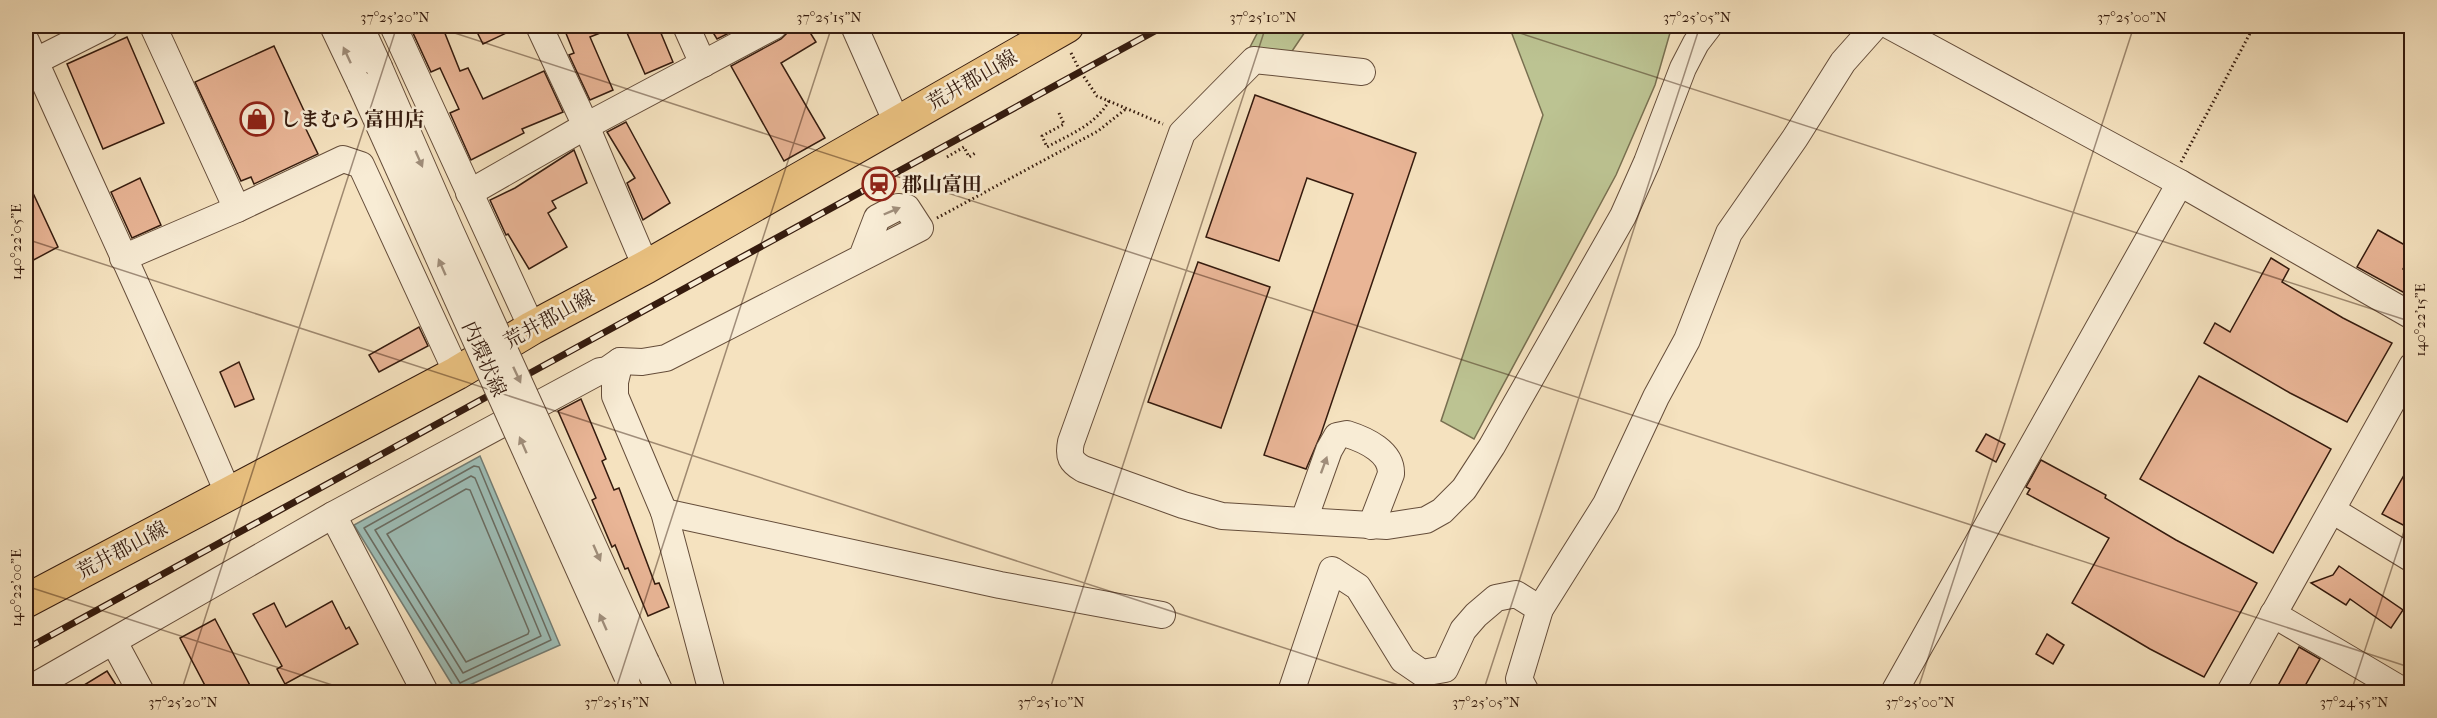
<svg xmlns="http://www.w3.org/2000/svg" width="2437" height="718" viewBox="0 0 2437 718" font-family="'IM FELL French Canon','Noto Serif JP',serif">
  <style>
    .green { fill: #bcc392; stroke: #786f50; stroke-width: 1.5 }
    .water { fill: #9dbdb6; stroke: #737c73; stroke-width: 1.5 }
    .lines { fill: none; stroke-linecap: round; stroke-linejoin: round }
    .shore { stroke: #696c62; stroke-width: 1.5 }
    .building { fill: #e9b596; stroke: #351b0e; stroke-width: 1.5 }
    .minor-casing { stroke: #654d3a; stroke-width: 28 }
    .major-casing { stroke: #351b0e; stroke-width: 35 }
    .path { stroke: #351b0e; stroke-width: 3; stroke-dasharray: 1.5 3; stroke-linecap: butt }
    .minor { stroke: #f8ecd5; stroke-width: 26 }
    .major { stroke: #eac180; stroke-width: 33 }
    .rail-casing { stroke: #351b0e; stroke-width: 7 }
    .rail { stroke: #f8ecd5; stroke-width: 4.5; stroke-dasharray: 14; stroke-linecap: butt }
    .minor-bridge-casing { stroke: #654d3a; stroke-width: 28; stroke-linecap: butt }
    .minor-bridge { stroke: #f8ecd5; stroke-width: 26 }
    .oneway { fill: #a08e7b }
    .ticks { fill: none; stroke: #351b0e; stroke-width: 1.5; stroke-opacity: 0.45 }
    .labels { text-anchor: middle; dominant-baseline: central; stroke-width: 5; stroke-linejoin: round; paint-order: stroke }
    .street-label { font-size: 20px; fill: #351b0e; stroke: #f8ecd5 }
    .poi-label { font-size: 20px; font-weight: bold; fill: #351b0e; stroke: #f8ecd5; text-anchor: start }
    .neatline { fill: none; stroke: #351b0e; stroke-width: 2 }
    .ticks-label { font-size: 15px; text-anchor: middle; fill: #351b0e }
  </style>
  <rect width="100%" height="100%" fill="#f5e2bf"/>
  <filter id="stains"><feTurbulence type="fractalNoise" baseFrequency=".00333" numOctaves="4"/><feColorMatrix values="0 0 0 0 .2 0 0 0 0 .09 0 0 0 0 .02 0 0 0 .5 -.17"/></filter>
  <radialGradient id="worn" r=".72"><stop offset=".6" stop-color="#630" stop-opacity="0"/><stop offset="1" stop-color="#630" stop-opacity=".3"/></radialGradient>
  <g class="green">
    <path d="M1261,26H1309L1286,60L1249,49Z"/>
    <path d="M1509,26H1672L1655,85L1616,175L1474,439L1441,421L1543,115Z"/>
  </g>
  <path class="water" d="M480,456L560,645L456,691L354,525Z"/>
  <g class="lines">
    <g class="shore">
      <path d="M474,466L479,467L551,640L460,683L364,528Z"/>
      <path d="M471,476L475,478L541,636L463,673L375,530Z"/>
      <path d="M466,489L470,490L529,631L528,634L466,662L387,534Z"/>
    </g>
  </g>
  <g class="building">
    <path d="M428,26H442L460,71L468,68L483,99L544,71L563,112L522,129L524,133L471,160L450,113L459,109L440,68L431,72L413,33Z"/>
    <path d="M474,26H521L483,44Z"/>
    <path d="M563,26H618L590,37L613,90L590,100L569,55L574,53Z"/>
    <path d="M624,26H658L673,62L645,74Z"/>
    <path d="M709,26H743L717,39Z"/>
    <path d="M789,26H806L816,42L781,63L825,138L784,161L731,66L781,39L787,33Z"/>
    <path d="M127,37L164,123L103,149L67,64Z"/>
    <path d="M274,46L306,115L303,123L318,154L254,184L251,177L241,181L195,82Z"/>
    <path d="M1255,95L1416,153L1321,434L1306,469L1264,455L1353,194L1307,178L1279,261L1206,237Z"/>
    <path d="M626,122L670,203L643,220L627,183L635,178L607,132Z"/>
    <path d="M574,150L587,183L552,201L556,208L548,213L567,247L529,269L508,234L506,235L490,200L515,188Z"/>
    <path d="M26,178L58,247L26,264Z"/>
    <path d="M140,178L161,225L132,238L111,192Z"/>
    <path d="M2378,230L2412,249V254L2403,269L2412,274V297L2357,267Z"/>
    <path d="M2271,258L2289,269L2282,282L2343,318L2392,343L2347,422L2290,393L2204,343L2215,323L2230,332Z"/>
    <path d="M1198,262L1270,287L1221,428L1148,402Z"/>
    <path d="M419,327L428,346L379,372L369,355Z"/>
    <path d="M239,362L254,399L235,407L220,372Z"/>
    <path d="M2199,376L2331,449L2273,553L2140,479Z"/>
    <path d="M581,399L606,459L602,461L614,490L619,488L655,584L659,583L669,607L648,616L628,568L625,569L615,545L612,547L592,500L596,498L558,411Z"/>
    <path d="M1986,434L2005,444L1996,462L1976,451Z"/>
    <path d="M2041,460L2106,495L2105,498L2176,540L2257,583L2204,677L2150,649L2072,603L2109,538L2027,494L2030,489L2026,487Z"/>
    <path d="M2412,461V515L2405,526L2382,514Z"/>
    <path d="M2339,566L2403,610L2391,628L2350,599L2346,605L2311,583L2333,575Z"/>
    <path d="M332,601L346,629L349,627L358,644L285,684L277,669L282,666L253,614L274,603L286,627Z"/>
    <path d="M215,619L254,693H209L180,638Z"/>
    <path d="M2047,634L2064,645L2053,664L2036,654Z"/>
    <path d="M2299,647L2320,659L2301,693H2274Z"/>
    <path d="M107,671L121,693H71Z"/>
  </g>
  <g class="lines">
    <defs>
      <g id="minor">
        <path d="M153,26L237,209"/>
        <path d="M333,26L361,85"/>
        <path d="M360,26L379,67"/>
        <path d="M398,26L394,28L532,328"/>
        <path d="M539,26L586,126L646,267"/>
        <path d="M686,26L703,64"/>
        <path d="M854,26L897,123"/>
        <path d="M1890,26L2180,183L2412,316"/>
        <path d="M26,41C93,192 164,341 228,493"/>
        <path d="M26,66L105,26"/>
        <path d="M1362,72L1254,60L1182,133L1071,442C1068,457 1071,462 1083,469L1183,505L1222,516L1387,526L1426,520L1442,511L1464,489L1492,446L1623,216L1647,162L1683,68L1696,43L1709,26"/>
        <path d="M469,193L586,126L774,26"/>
        <path d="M123,258L237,209L343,159L361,165L457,373"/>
        <path d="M620,361L615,382V396L664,512L712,692"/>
        <path d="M2332,510L2412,559"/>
        <path d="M664,512L1000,585L1162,615"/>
        <path d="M333,515L600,371L607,370L620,361L642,362L666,358L920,228L907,208L898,207L877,218L862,257"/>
        <path d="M1304,520L1329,450L1337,436L1347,434C1366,440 1392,452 1391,474L1371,526"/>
        <path d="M2273,614L2405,692"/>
        <path d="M114,642L141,692"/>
        <path d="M646,662L660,692"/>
        <path d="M26,691L333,515L425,692"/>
        <path d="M1291,692L1332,570L1358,587L1403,660L1422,673L1445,669L1463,630L1476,615L1496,598L1516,594L1540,609"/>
        <path d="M1526,692L1519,679L1540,609L1606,504L1656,397L1687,340L1729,233L1795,138L1843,62L1875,26"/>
        <path d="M1894,692L2180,183"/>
        <path d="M2230,692L2412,366"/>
      </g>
      <path id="major" d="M26,601L457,373L532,328L646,267L1067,26"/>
    </defs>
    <use href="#minor" class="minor-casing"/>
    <use href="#major" class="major-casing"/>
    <g class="path">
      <path d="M999,26L1003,32L1005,31"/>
      <path d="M1071,53L1080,71L1097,96L1163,124"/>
      <path d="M1059,113L1064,124L1042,136L1047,147C1071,134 1095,125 1109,101"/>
      <path d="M947,157L964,147L969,157L977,152"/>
      <path d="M2181,162L2254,26"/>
      <path d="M937,218L1098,131L1127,108"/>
    </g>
    <use href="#minor" class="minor"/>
    <use href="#major" class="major"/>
    <defs>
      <path id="rail" d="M26,649L1164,26"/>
    </defs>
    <use href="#rail" class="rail-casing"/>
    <use href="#rail" class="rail"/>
    <defs>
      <g id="minor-bridge">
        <path d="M379,67L450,230L646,662"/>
        <path d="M361,85L627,676"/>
      </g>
    </defs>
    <use href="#minor-bridge" class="minor-bridge-casing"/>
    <use href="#minor-bridge" class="minor-bridge"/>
  </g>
  <defs><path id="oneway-solid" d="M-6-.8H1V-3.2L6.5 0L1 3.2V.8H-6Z" transform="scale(1.5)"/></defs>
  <g class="oneway">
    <use href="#oneway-solid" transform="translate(347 55) rotate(-115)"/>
    <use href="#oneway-solid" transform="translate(419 159) rotate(66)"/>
    <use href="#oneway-solid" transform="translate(892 211) rotate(-23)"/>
    <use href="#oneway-solid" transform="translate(442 267) rotate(-114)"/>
    <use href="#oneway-solid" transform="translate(517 375) rotate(65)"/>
    <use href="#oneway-solid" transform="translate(523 445) rotate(-114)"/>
    <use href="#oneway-solid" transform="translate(1324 465) rotate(-70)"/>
    <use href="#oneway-solid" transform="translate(597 553) rotate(66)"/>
    <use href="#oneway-solid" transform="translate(603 622) rotate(-114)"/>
  </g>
  <path class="ticks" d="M433,26L2412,668M1498,26L2412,322M26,239L1420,692M26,586L354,692M181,692L397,26M615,692L832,26M1049,692L1266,26M1483,692L1700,26M1917,692L2134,26M2351,692L2412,507"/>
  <defs>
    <symbol id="shop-ring" viewBox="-11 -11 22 22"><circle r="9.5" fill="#f8ecd5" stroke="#8f2418" stroke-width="1.5"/><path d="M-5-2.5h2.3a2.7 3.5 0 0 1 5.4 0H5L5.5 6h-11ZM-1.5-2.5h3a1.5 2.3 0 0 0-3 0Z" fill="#8f2418"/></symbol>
    <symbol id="station-ring" viewBox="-11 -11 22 22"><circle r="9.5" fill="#f8ecd5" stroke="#8f2418" stroke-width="1.5"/><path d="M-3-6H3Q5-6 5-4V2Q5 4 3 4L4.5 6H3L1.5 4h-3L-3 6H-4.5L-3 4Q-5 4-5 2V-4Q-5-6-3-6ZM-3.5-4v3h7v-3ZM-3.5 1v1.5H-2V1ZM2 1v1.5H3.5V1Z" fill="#8f2418"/></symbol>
  </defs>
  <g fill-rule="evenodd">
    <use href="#shop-ring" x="238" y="100" width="38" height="38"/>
    <use href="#station-ring" x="860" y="165" width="38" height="38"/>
  </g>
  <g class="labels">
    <g class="street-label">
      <text transform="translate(972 80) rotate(-30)">荒井郡山線</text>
      <text transform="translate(549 319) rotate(-29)">荒井郡山線</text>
      <text transform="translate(484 359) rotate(66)">内環状線</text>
      <text transform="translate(122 550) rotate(-28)">荒井郡山線</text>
    </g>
    <g class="poi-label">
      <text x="280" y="119">しまむら 富田店</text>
      <text x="902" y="184">郡山富田</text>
    </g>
  </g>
  <rect width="2437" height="718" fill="none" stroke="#f5e2bf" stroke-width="66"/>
  <rect x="33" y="33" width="2371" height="652" class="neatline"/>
  <g class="ticks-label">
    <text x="395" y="22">37°25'20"N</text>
    <text x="829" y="22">37°25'15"N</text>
    <text x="1263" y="22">37°25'10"N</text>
    <text x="1697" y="22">37°25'05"N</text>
    <text x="2132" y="22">37°25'00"N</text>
    <text transform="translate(16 242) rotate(-90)" y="5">140°22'05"E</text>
    <text transform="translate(2420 320) rotate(-90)" y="5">140°22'15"E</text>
    <text transform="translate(16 588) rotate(-90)" y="5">140°22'00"E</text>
    <text x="183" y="707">37°25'20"N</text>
    <text x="617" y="707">37°25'15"N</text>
    <text x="1051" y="707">37°25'10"N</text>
    <text x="1486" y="707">37°25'05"N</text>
    <text x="1920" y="707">37°25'00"N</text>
    <text x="2354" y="707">37°24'55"N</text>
  </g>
  <rect width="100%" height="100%" filter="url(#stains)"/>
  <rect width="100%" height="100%" fill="url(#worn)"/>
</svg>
